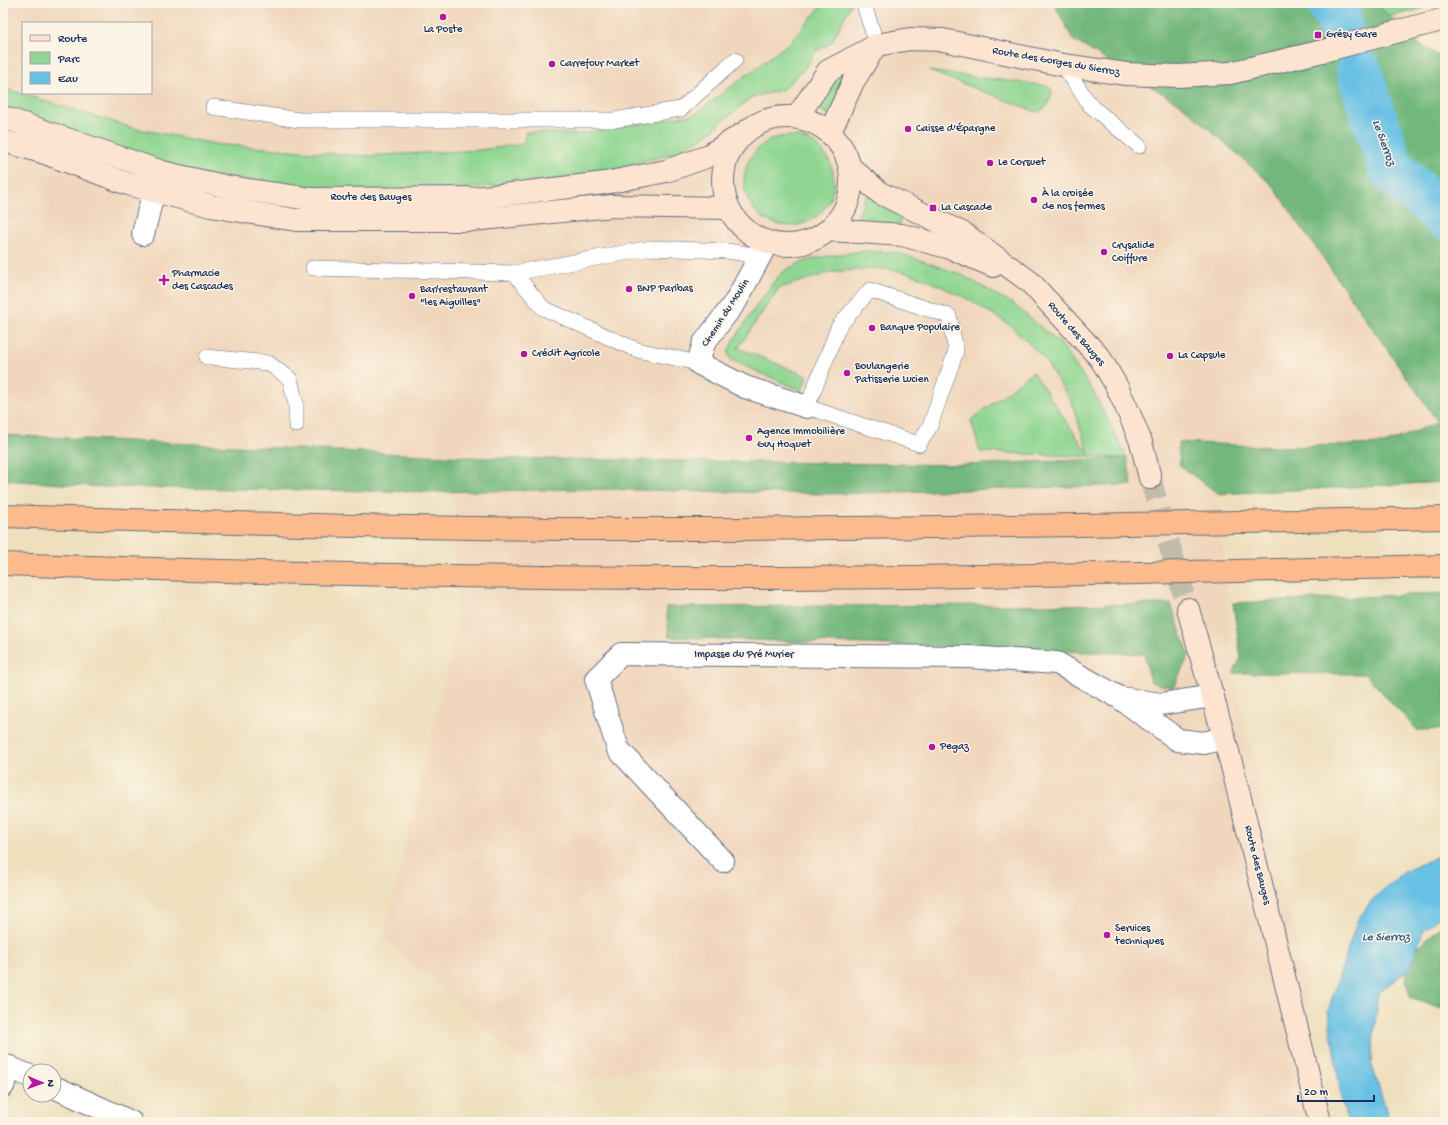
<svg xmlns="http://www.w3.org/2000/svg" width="1448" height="1125" viewBox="0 0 1448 1125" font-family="'Gochi Hand',sans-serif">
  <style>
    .built { fill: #f0d6bc; fill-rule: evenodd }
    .green { fill: #8ed691; stroke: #548278 }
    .forest { fill: #72b77b; stroke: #46736c }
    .water { fill: #68c1e5; stroke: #4278a2 }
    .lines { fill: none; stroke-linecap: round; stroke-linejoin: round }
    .river { stroke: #68c1e5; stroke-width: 46 }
    .secondary-tunnel { stroke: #c4bcaa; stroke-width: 22; stroke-dasharray: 22 11; stroke-linecap: butt }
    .service-casing { stroke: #656d7f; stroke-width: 16 }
    .minor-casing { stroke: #656d7f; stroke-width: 24 }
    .tertiary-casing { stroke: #656d7f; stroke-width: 24 }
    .secondary-casing { stroke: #656d7f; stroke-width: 24 }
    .motorway-casing { stroke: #656d7f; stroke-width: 24 }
    .service { stroke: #fff; stroke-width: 15 }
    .minor { stroke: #fff; stroke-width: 22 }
    .tertiary { stroke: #fff; stroke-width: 22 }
    .secondary { stroke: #fde4d1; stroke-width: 22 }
    .motorway { stroke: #fbbb8d; stroke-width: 22 }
    .poi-dot { fill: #b5179e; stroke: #fcf5e5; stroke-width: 1.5 }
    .labels { text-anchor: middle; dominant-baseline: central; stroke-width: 3; stroke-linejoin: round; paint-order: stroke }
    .poi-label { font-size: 11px; fill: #1b2f5e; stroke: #fcf5e5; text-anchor: start }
    .street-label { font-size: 11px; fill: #1b2f5e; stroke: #fcf5e5 }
    .water-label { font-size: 12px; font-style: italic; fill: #2e5480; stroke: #fcf5e5 }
  </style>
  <rect width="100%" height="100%" fill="#fcf5e5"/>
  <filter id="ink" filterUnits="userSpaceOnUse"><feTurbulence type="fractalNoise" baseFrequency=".025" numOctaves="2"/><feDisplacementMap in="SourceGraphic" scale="8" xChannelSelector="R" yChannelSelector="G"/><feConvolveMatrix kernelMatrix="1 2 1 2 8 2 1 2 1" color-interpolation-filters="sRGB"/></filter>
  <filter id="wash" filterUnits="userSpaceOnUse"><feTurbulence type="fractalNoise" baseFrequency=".012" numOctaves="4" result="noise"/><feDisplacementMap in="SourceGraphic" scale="16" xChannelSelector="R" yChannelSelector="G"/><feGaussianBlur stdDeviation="0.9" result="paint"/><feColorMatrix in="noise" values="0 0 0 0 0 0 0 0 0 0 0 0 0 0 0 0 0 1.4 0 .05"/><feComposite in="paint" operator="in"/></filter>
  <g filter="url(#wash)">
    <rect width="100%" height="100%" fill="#eedfbd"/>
    <path class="built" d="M3,3H1054L1073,40L1182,105L1272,185L1439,422L1385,444L1278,447L1178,442L1180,466L1219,494L1233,673L1307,982L1305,1122H1138L1130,1044L1002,1065L630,1071L551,1085L384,938L457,630L454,480L3,459ZM23,23H151V93H23Z"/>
    <g class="green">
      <path d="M824,3H852L831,43L815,52L805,68L782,90L752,97L703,138L672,154L614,170L542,182L431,191L318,193L169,168L3,107V88L133,128L215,144L363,156L480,150L523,144L526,132L578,134L695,114L789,43Z"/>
      <path d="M1375,3H1445L1388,17Z"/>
      <path d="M847,66L848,80L834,117L808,104Z"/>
      <path d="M929,71L1048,86L1052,90C1051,101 1048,108 1037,112Z"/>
      <circle cx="789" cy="181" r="45"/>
      <path d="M866,195L901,214L899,229L854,226Z"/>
      <path d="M864,251L896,252L960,274L1013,304L1061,344L1094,393L1127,458L980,452L971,420L1033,372L1089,455L1072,403L1045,360L1010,325L968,299L923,278L900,271L877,268L832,272L779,288L738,348L807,376L802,391L731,360L728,353L732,343C743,327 772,278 787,269C809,257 840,254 864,251Z"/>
    </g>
    <g class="forest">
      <path d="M1054,3H1375L1420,45L1445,59V482L1219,494L1180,466L1178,442L1278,447L1385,444L1438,422L1272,185L1182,105L1073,40Z"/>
      <path d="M3,435L488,458L962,465L1127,458L1132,485L829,494L589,489L436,492L103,487L3,480Z"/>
      <path d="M1445,593V729L1417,730L1365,674L1233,673L1241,658L1233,603Z"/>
      <path d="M1171,604L1189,655L1173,688L1151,682L1144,654L669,637L666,607Z"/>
      <path d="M1445,923V1009L1410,997L1402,960Z"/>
    </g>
    <path class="water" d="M1445,853V912L1423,931L1409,969L1378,993L1371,1063L1390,1122H1348L1342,1103L1328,1011L1357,921L1372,900L1404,872Z"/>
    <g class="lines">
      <g class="river">
        <path d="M1329,3L1336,12L1340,23"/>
        <path d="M1359,71L1391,168L1445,217"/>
      </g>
    </g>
  </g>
  <g filter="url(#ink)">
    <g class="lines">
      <path class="secondary-tunnel" d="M1150,478L1188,609"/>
      <defs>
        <g id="service">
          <path d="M867,3L865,8L877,45"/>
          <path d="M1063,65L1090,105L1139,146"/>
          <path d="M213,107L299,120H614L681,109L735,60"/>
          <path d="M313,268L514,273L651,248L727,251L760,256"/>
          <path d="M514,273L543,308L637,350L698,363"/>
          <path d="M870,290L949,316L956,351L930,426L919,444L807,407L839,326Z"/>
          <path d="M207,357L268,363L290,379L296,404V425"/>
        </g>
        <g id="minor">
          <path d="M143,234L154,190"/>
          <path d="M767,243L736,301L704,343L698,363L745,387L807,407"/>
          <path d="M1121,698L1161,704L1213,696"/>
          <path d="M723,861L618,749L596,679L621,654L969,657L1057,663L1120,698L1178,740L1204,743L1224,738"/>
          <path d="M3,1086L10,1067"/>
        </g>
        <g id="tertiary">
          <path d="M3,1065L30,1076"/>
          <path d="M54,1087L131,1122"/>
        </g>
        <g id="secondary">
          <circle cx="787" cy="181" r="64"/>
          <path d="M3,117L162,172L228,187L311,199L475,198L605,183L666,171L706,157L741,135"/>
          <path d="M797,117L828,71L877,45L910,39L943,40L1063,65L1126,74L1178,76L1230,73L1331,49L1445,19"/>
          <path d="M830,132L853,82L876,45"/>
          <path d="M3,141L42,152L128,184L211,206L296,220H472L612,206L728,208"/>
          <path d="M851,168L880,193L964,234L1030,282L1100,358L1116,385L1129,413L1141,442L1150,478"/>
          <path d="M830,230L902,235L951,248L993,266"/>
          <path d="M1188,609L1232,766L1320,1122"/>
        </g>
        <g id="motorway">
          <path d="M3,516C223,523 443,530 662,529C923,529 1184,523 1445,518"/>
          <path d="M3,564C223,572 442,577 662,578C923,579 1184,572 1445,566"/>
        </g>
      </defs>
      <use href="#service" class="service-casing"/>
      <use href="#minor" class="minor-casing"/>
      <use href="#tertiary" class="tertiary-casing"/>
      <use href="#secondary" class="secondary-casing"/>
      <use href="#motorway" class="motorway-casing"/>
      <use href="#service" class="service"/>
      <use href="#minor" class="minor"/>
      <use href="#tertiary" class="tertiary"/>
      <use href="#secondary" class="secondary"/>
      <use href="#motorway" class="motorway"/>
    </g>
  </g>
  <g class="poi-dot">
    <circle cx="443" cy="17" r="4"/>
    <rect x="1314" y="31" width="8" height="8" rx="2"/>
    <circle cx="552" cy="64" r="4"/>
    <circle cx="908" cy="129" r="4"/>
    <circle cx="990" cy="163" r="4"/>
    <circle cx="1034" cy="200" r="4"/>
    <rect x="929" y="204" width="8" height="8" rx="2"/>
    <circle cx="1104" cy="252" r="4"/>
    <path d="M162 274h4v4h4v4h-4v4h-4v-4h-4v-4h4z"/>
    <circle cx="629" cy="289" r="4"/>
    <circle cx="412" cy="296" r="4"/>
    <circle cx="872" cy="328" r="4"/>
    <circle cx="524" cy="354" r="4"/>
    <circle cx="1170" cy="356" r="4"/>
    <circle cx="847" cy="373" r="4"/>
    <circle cx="749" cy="438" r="4"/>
    <circle cx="932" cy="747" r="4"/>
    <circle cx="1107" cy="935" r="4"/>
  </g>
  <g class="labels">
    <g class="poi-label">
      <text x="443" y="30" text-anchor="middle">La Poste</text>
      <text x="1326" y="35">Grésy Gare</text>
      <text x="560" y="64">Carrefour Market</text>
      <text x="916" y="129">Caisse d'Épargne</text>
      <text x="998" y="163">Le Corsuet</text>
      <text x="1042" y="194">À la croisée<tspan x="1042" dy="13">de nos fermes</tspan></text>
      <text x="941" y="208">La Cascade</text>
      <text x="1112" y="246">Crysalide<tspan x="1112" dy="13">Coiffure</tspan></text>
      <text x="172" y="274">Pharmacie<tspan x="172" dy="13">des Cascades</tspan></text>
      <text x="637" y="289">BNP Paribas</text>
      <text x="420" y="290">Bar/restaurant<tspan x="420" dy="13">"les Aiguilles"</tspan></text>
      <text x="880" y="328">Banque Populaire</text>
      <text x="532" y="354">Crédit Agricole</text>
      <text x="1178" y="356">La Capsule</text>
      <text x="855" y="367">Boulangerie<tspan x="855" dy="13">Patisserie Lucien</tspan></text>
      <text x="757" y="432">Agence Immobilière<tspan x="757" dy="13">Guy Hoquet</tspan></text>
      <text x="940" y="747">Pegaz</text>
      <text x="1115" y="929">Services<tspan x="1115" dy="13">techniques</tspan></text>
    </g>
    <g class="street-label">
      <text transform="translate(1056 62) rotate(10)">Route des Gorges du Sierroz</text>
      <text x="371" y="198">Route des Bauges</text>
      <text transform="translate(726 313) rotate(-57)">Chemin du Moulin</text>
      <text transform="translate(1076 334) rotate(49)">Route des Bauges</text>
      <text x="744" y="655">Impasse du Pré Murier</text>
      <text transform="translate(1257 865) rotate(76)">Route des Bauges</text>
    </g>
    <g class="water-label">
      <text transform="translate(1383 143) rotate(70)">Le Sierroz</text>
      <text x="1386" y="938">Le Sierroz</text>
    </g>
  </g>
  <rect width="1448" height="1125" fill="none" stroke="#fcf5e5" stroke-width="16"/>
  <rect x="22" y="22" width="130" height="72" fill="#fcf5e5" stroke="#a2a6af"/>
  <rect x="30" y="35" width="20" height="6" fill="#fde4d1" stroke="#a2a6af"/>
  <text x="58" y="42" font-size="12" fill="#1b2f5e">Route</text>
  <rect x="30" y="52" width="20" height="12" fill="#8ed691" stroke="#a2a6af"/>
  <text x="58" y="62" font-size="12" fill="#1b2f5e">Parc</text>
  <rect x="30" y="72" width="20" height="12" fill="#68c1e5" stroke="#a2a6af"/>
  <text x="58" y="82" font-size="12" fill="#1b2f5e">Eau</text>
  <g transform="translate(42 1083) rotate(92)"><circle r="19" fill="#fcf5e5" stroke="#a2a6af"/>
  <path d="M0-3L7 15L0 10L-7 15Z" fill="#b5179e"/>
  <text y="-6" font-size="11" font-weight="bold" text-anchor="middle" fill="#1b2f5e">N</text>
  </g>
  <path d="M1298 1095v6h76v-6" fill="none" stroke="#1b2f5e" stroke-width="2"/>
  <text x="1304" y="1095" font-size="12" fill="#1b2f5e" stroke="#fcf5e5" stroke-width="3" paint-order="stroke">20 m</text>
</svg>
